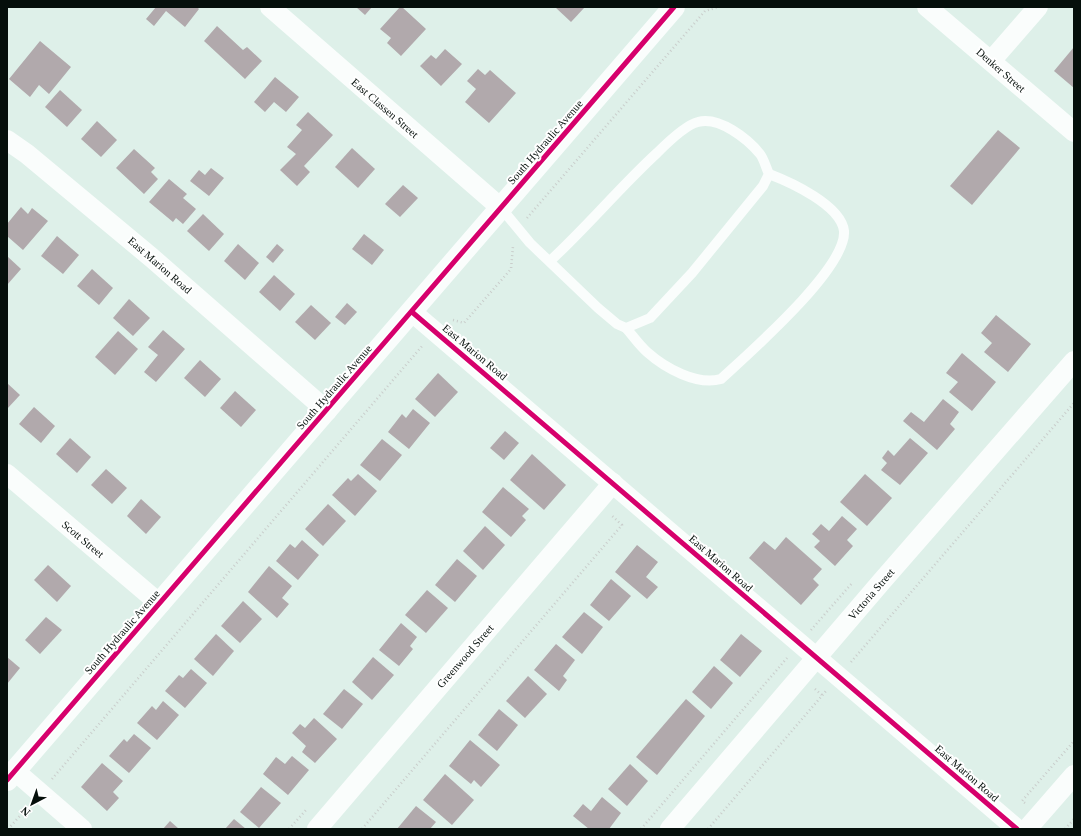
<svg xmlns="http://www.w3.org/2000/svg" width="1081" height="836" viewBox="0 0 1081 836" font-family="'Times New Roman',serif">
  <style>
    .building { fill: #b1a9ac }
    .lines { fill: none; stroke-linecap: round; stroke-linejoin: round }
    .path { stroke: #c9cdcb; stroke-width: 2.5; stroke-dasharray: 1 3; stroke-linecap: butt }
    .service { stroke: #fafdfc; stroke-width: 10 }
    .minor { stroke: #fafdfc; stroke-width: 20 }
    .tertiary { stroke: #fafdfc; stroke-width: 22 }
    .cycleway-casing { stroke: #fff; stroke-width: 8 }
    .cycleway { stroke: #d6006c; stroke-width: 5 }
    .labels { text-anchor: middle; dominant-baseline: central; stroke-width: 4; stroke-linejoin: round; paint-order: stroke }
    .street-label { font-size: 11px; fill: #050f0b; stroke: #fff }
  </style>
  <rect width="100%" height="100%" fill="#def0e9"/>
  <g class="building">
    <path d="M156,7H197L199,9L185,27L166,11L154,26L146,19Z"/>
    <path d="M356,7H372L365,15Z"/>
    <path d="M400,7H402L426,29L401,56L387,43L391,38L380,29Z"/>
    <path d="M555,7H585L571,22Z"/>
    <path d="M217,26L243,50L247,47L262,61L245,79L204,41Z"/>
    <path d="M40,41L71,67L49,94L39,85L30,97L9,79Z"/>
    <path d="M1074,47V88L1054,71Z"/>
    <path d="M445,49L462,64L441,86L420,66L431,55L436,59Z"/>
    <path d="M478,69L485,75L490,70L516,93L489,123L465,102L476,89L467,81Z"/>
    <path d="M275,77L299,97L286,112L274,102L265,112L254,102Z"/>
    <path d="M60,90L82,110L67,127L45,107Z"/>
    <path d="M308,112L333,135L304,166L310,172L297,186L280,170L296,154L287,147L302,130L296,125Z"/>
    <path d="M97,121L117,140L101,157L81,139Z"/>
    <path d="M998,130L1020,148L972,205L950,186Z"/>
    <path d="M352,148L375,169L358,188L335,167Z"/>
    <path d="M134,149L155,168L151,172L158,179L144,194L116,168Z"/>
    <path d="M211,168L224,178L209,196L190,181L199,170L205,175Z"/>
    <path d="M169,179L187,194L183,198L196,209L183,224L176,218L173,222L149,202Z"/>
    <path d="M403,185L418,198L400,217L385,204Z"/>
    <path d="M21,207L28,214L32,208L48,221L23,250L7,236V224Z"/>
    <path d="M203,214L224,234L209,251L187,231Z"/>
    <path d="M364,234L384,250L372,265L352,249Z"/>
    <path d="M57,236L79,255L63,274L41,256Z"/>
    <path d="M238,244L259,263L245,280L224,261Z"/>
    <path d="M277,244L284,250L273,263L266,257Z"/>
    <path d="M7,256L21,269L7,285Z"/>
    <path d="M92,269L113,288L99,305L77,286Z"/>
    <path d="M274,275L295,294L280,311L259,292Z"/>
    <path d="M129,299L150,318L133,336L113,318Z"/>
    <path d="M347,303L357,312L345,325L335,317Z"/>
    <path d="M311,305L331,323L315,340L295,322Z"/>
    <path d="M996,315L1031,344L1008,372L984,352L992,343L981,333Z"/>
    <path d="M163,330L185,349L156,382L144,372L158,355L148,347Z"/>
    <path d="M118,331L138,349L115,375L95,357Z"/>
    <path d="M962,353L996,382L972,411L949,392L958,382L946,373Z"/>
    <path d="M200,360L221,379L205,397L184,378Z"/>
    <path d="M438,373L458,392L435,417L415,399Z"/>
    <path d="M7,383L20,395L7,409Z"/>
    <path d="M235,391L256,410L241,427L220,408Z"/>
    <path d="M943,399L959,412L950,424L955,429L937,450L903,421L911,412L924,422Z"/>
    <path d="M34,407L55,426L41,443L19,424Z"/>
    <path d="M413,409L430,423L409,449L388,432L402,414L406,418Z"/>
    <path d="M505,431L519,443L504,460L490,448Z"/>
    <path d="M70,438L91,457L77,473L56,454Z"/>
    <path d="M910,438L928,453L900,485L881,470L887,463L882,458L888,450L894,456Z"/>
    <path d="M382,439L402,455L380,481L360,465Z"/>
    <path d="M532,454L566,485L544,510L510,480Z"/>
    <path d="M106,469L127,488L112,504L91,485Z"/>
    <path d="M358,474L377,491L355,516L332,495L348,478L351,481Z"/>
    <path d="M865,474L892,498L867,526L840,502Z"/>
    <path d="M503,487L529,509L522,516L526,520L511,537L482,512Z"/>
    <path d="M141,499L161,517L146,534L127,516Z"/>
    <path d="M328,504L346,521L323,546L305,529Z"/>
    <path d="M842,516L857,529L847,540L853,546L835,566L814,547L820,541L812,534L821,524L829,531Z"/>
    <path d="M485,526L505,545L483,570L463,551Z"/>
    <path d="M786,537L822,569L813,579L819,585L801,605L749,558L764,541L775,550Z"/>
    <path d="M302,540L319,555L298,580L276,561L290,544L295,548Z"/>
    <path d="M637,545L658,562L646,577L658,587L647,599L615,572Z"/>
    <path d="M457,559L477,576L455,602L435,585Z"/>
    <path d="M48,565L71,586L57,602L34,580Z"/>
    <path d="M269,566L292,586L282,598L289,604L277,618L248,592Z"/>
    <path d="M611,579L631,596L609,621L590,605Z"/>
    <path d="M427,590L448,608L426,633L405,615Z"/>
    <path d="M243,601L262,619L240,643L221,626Z"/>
    <path d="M584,612L603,627L582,654L562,637Z"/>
    <path d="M46,617L62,630L40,654L25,640Z"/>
    <path d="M401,623L417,637L410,646L413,649L399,666L379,650Z"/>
    <path d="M216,634L234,651L213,676L194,659Z"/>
    <path d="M741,634L762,651L740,677L720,660Z"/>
    <path d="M556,644L575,660L563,676L567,680L559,691L534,670Z"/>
    <path d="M7,657L20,668L7,684Z"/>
    <path d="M373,657L394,675L372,700L352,682Z"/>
    <path d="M714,666L733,683L711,709L692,692Z"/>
    <path d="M191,669L207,683L185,708L165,691L179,675L183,678Z"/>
    <path d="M528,676L547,694L525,718L506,701Z"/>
    <path d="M344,689L363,704L342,729L323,714Z"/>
    <path d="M686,699L705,716L657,775L636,757Z"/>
    <path d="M163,701L179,715L157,740L137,723L152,706L156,710Z"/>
    <path d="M499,709L518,725L497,751L478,735Z"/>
    <path d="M314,718L337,739L315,763L302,752L306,746L292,733L300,724L305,728Z"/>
    <path d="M134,734L151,748L129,773L109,756L124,739L127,742Z"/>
    <path d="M470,740L500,765L481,787L474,780L471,784L449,766Z"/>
    <path d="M292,756L309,770L288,795L263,774L276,757L285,764Z"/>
    <path d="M102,763L123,781L113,792L119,798L107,811L81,787Z"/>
    <path d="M630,764L648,781L627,806L608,789Z"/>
    <path d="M445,774L474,800L452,825L423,800Z"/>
    <path d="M261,787L281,803L259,828L240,812Z"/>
    <path d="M602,797L621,813L609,829H589L573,816L583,804L591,811Z"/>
    <path d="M416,806L436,822L430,829H397Z"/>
    <path d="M234,819L246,829H225Z"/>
    <path d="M170,821L179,829H163Z"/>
  </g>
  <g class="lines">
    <g class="path">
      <path d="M527,218L705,11L718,7"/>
      <path d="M453,320L464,323L511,269L513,246"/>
      <path d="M811,630L853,582"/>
      <path d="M851,662L1074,403"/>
      <path d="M815,689L822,695"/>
      <path d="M52,779L423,345"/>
      <path d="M1025,803L1022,801L1074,741"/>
      <path d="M8,829L28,807"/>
      <path d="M289,829L306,810"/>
      <path d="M362,829L622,525L611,515"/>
      <path d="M641,829L787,658"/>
      <path d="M708,829L826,691"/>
      <path d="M1065,829L1074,819"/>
    </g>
    <g class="service">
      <path d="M501,208L530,243L598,308L617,324L626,328L650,318L692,273L763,186L769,174C766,168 764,159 760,154C748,139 719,116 698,122C685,125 666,144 657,153C620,187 587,227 550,261"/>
      <path d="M626,328C633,336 639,345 647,352C665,368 697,386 721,379C749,353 847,268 844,231C841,205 790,182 769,174"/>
    </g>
    <g class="minor">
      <path d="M270,7L501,208"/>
      <path d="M927,7L1074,132"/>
      <path d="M991,61L1038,7"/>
      <path d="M7,140L27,154L152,258L327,411"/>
      <path d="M412,312L1017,829"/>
      <path d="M7,474L160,604"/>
      <path d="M15,771L82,829"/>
      <path d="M317,829L613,483"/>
      <path d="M670,829L882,581L1074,361"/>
      <path d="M1027,829L1074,775"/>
    </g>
    <path class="tertiary" d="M7,780L674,7"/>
    <defs>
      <g id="cycleway">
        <path d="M412,312L1017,829"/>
        <path d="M7,780L674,7"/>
      </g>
    </defs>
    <use href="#cycleway" class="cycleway-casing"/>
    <use href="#cycleway" class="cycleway"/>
  </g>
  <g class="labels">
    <g class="street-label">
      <text transform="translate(1001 70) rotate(41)">Denker Street</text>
      <text transform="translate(385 108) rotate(41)">East Classen Street</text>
      <text transform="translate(545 142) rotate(-49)">South Hydraulic Avenue</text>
      <text transform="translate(160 265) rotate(41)">East Marion Road</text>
      <text transform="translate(475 352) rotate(40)">East Marion Road</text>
      <text transform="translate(334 387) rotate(-49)">South Hydraulic Avenue</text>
      <text transform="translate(83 539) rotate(40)">Scott Street</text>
      <text transform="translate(721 563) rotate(41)">East Marion Road</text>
      <text transform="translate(871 594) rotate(-49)">Victoria Street</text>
      <text transform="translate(122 632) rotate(-49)">South Hydraulic Avenue</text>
      <text transform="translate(465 656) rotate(-49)">Greenwood Street</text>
      <text transform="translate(967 773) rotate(41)">East Marion Road</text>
    </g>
  </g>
  <rect width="1081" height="836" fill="none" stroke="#050f0b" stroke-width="16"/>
  <g transform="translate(32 804) rotate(221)" stroke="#ffffff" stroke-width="3" paint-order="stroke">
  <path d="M0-3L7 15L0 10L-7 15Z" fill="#050f0b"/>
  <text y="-6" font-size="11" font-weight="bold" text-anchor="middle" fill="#050f0b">N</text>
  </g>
</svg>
